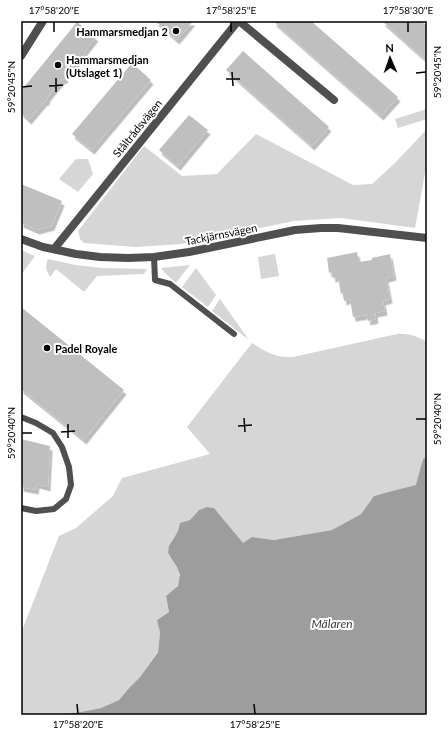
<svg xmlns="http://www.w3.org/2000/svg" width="448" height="736" viewBox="0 0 448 736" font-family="Lato,sans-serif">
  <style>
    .green { fill: #d6d6d6 }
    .water { fill: #9d9d9d }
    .building { fill: #bfbfbf; filter: url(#shadow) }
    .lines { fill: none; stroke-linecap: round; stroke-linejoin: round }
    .lane { stroke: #4f4f4f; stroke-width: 6 }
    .street { stroke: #4f4f4f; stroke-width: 8 }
    .ticks { fill: none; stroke: #000; stroke-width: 1.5 }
    .poi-dot { fill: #000; stroke: #fff; stroke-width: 1.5 }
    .labels { text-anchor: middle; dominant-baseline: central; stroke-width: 4; stroke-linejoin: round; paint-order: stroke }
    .poi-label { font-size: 11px; font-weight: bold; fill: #000; stroke: #fff; text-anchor: start }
    .street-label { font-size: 11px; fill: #000; stroke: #fff }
    .water-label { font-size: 12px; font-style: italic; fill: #3e3e3e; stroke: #fff }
    .neatline { fill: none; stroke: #000; stroke-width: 1.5 }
    .ticks-label { font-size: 10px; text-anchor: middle; fill: #000 }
  </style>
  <defs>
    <filter id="shadow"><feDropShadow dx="2.5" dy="4.5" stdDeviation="0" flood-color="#0004"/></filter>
  </defs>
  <rect width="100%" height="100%" fill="#fff"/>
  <g class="green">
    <path d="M427,109V119L398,128L395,119Z"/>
    <path d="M427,129V167L426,168L415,228L341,218L294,221L181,244L136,247L84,243L80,239L78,231L144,146L182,176L217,174L256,134L353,185L372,184L395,163Z"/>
    <path d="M76,159H88L93,174L78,192L59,179Z"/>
    <path d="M21,250L35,256L21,275Z"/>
    <path d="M275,254L279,276L261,279L258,257Z"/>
    <path d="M48,259L76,265L102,268L147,269L144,274L97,276L84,292L56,269L50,277C46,270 45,266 48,259Z"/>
    <path d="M190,265L176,283L165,273L161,268Z"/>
    <path d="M196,268L216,295L208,307L182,287Z"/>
    <path d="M220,299L249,340L212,311Z"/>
    <path d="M397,334C408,333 417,336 427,342V457L423,459L417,485L392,491L374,496L361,514L332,530L274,540L252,537L243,544L214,508L207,507L199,510L190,520L180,523L178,531L173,539L168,553C174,562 184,573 178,585C176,589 170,593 166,596L169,612L157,620L160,633L158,651L140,677L129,688L119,700L101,708L81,712L60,714L58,715H21V633L59,536L76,528L113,496L122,478L210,454L187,427L252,343C266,352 275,358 293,357Z"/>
  </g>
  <path class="water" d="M427,457V715H58L60,714L81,712L101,708L119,700L129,688L140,677L158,652L160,633L157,620L169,612L166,596L178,586L180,575L177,567L168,553L169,546L178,531L180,523L190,520L199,510L207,507L214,508L243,543L252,537L274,540L332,530L361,514L374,496L392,491L416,485L423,459Z"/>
  <g class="building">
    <path d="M155,21H193L177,40Z"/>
    <path d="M273,21H311L398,97L381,116Z"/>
    <path d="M382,21H421L427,26V61Z"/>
    <path d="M77,22L96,37L84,52L86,53L83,57L81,56L65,76L66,77L64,80L63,79L61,81L47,98L48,99L47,100L46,102L45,101L29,120L21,113V91Z"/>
    <path d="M243,51L329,127L312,146L226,70Z"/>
    <path d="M132,63L151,80L92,150L72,134Z"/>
    <path d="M189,115L208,130L178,166L159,150Z"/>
    <path d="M21,184L62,201L52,226L37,230L21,223Z"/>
    <path d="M357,252L359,262L372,260V258L390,254L394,276L386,278L390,299L383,301L385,311L375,313L376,319L368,321L367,315L353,317L350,299L344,301L343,293L341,294L338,277L333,278L332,272L329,273L327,258Z"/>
    <path d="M21,307L124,390L84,440L21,389Z"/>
    <path d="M21,439L50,446L48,487L37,484L36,490L21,487Z"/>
  </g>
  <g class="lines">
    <g class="lane">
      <path d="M154,257L155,280L170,284L234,334"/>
      <path d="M21,417L36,423L53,433L62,447L69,467L71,485L66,499L54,509L36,511L21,508"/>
    </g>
    <g class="street">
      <path d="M239,21L334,100"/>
      <path d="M21,56L43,21"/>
      <path d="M21,239L43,247L76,254L100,257L128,258L154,257L189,252L295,230L321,228H338L427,238"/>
      <path d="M54,249L238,21"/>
    </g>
  </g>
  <path class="ticks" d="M54,22V32M231,22V32M408,22V32M232,72L233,86M416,73L426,72M56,78V92M226,79H240M49,86L63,85M22,87L32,86M244,418L245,432M416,419H426M68,424V438M238,426L252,425M61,432L75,431M22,433H32M77,704L78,714M254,704L255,714"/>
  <g class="poi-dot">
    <circle cx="176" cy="31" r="4"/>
    <circle cx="58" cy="65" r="4"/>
    <circle cx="47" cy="348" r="4"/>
  </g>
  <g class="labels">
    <g class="poi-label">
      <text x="168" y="31" text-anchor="end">Hammarsmedjan 2</text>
      <text x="66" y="59">Hammarsmedjan<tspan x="66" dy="13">(Utslaget 1)</tspan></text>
      <text x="55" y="348">Padel Royale</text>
    </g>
    <g class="street-label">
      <text transform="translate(137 128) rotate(-51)">Ståltrådsvägen</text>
      <text transform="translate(221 234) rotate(-11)">Tackjärnsvägen</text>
    </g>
    <g class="water-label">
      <text x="332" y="623">Mälaren</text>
    </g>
  </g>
  <rect width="448" height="736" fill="none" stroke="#ffffff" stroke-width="44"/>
  <g transform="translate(390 58) rotate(358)" stroke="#ffffff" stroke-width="3" paint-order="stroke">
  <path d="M0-3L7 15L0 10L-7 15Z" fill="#000000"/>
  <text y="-6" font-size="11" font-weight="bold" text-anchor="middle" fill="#000000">N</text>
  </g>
  <rect x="22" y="22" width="404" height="692" class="neatline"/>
  <g class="ticks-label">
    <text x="54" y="14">17°58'20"E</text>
    <text x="231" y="14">17°58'25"E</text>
    <text x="408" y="14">17°58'30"E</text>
    <text transform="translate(437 72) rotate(-90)" y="4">59°20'45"N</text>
    <text transform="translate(11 87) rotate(-90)" y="4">59°20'45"N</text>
    <text transform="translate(437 419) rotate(-90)" y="4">59°20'40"N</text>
    <text transform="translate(11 433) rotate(-90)" y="4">59°20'40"N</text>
    <text x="78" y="728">17°58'20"E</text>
    <text x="255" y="728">17°58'25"E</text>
  </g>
</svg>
